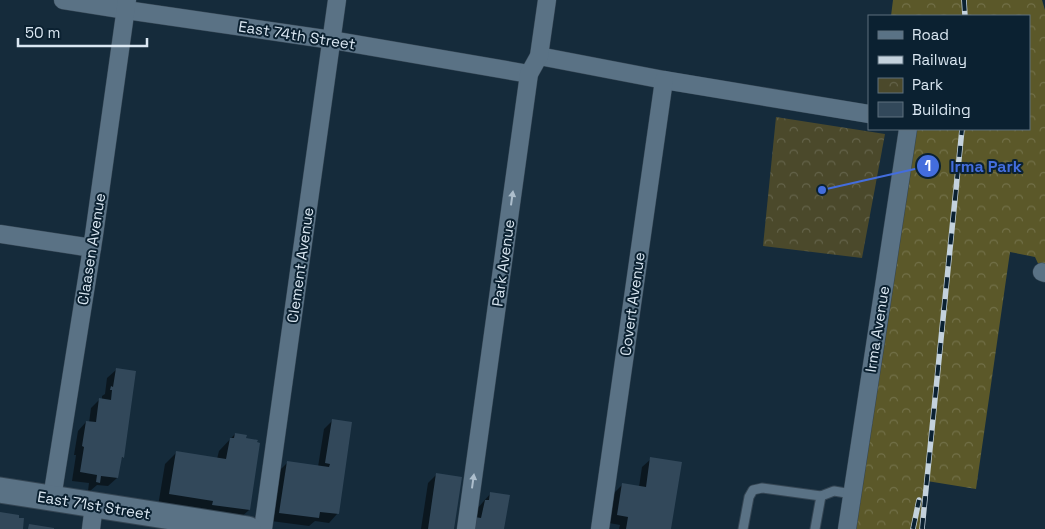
<svg xmlns="http://www.w3.org/2000/svg" width="1045" height="529" viewBox="0 0 1045 529" font-family="'Space Grotesk',sans-serif">
  <style>
    .forest { fill: url(#forest-crowns) }
    .park { fill: url(#park-crowns) }
    .shadow { fill: #0007 }
    .building { fill: #32485a }
    .lines { fill: none; stroke-linecap: round; stroke-linejoin: round }
    .lane-casing { stroke: #354654; stroke-width: 11 }
    .street-casing { stroke: #354654; stroke-width: 19 }
    .secondary-casing { stroke: #354654; stroke-width: 27 }
    .lane { stroke: #5a7285; stroke-width: 9 }
    .street { stroke: #5a7285; stroke-width: 18 }
    .secondary { stroke: #5a7285; stroke-width: 25 }
    .rail-casing { stroke: #c4d2dd; stroke-width: 5.5 }
    .rail { stroke: #0b2131; stroke-width: 4; stroke-dasharray: 11; stroke-linecap: butt }
    .oneway { fill: #adbecc }
    .labels { text-anchor: middle; dominant-baseline: central; stroke-width: 4; stroke-linejoin: round; paint-order: stroke }
    .street-label { font-size: 15px; fill: #dae7f2; stroke: #0b2131 }
    .leader { fill: none; stroke: #436ddd; stroke-width: 2 }
    .callout-dot { fill: #436ddd; stroke: #0b2131; stroke-width: 2 }
    .mark-label { font-size: 15px; text-anchor: middle; font-weight: bold; fill: #fff }
    .callout-label { font-size: 16px; text-anchor: middle; font-weight: bold; fill: #436ddd; stroke: #0b2131; stroke-width: 4; stroke-linejoin: round; paint-order: stroke }
  </style>
  <defs>
    <pattern id="forest-crowns" width="20" height="18" patternUnits="userSpaceOnUse" patternTransform="scale(1.25)"><rect width="20" height="18" fill="#5b5829"/><path d="M2 6a3 3 0 1 1 6 0M12 15a3 3 0 1 1 6 0" fill="none" stroke="#727048"/></pattern>
    <pattern id="park-crowns" width="20" height="18" patternUnits="userSpaceOnUse" patternTransform="scale(1.25)"><rect width="20" height="18" fill="#4b492b"/><path d="M2 6a3 3 0 1 1 6 0M12 15a3 3 0 1 1 6 0" fill="none" stroke="#64634a"/></pattern>
  </defs>
  <rect width="100%" height="100%" fill="#152b3b"/>
  <path class="forest" d="M893,0H1042L1045,10V273L1042,272L1035,257L1010,252L976,489L927,481L922,529H847L908,129H1029V16H891Z"/>
  <path class="park" d="M776,117L885,134L862,258L763,246Z"/>
  <g class="shadow">
    <path d="M116,370L123,457L120,460L117,478L108,486L97,485L90,491H88L89,483L72,481L76,455H74L78,431L86,422L89,423L91,408L100,399L102,400V396L105,394L107,378Z"/>
    <path d="M333,420L337,514L329,523L315,521L309,526L271,521L278,472L287,463L318,467L324,429Z"/>
    <path d="M235,434L259,444L249,510L237,521L158,506L165,464L176,453L217,459L219,451Z"/>
    <path d="M651,459L670,529H619L620,525L609,523L614,493L623,484L639,487L642,467Z"/>
    <path d="M437,474L452,529H421L428,483Z"/>
    <path d="M491,493L503,529H466L476,510Z"/>
  </g>
  <g class="building">
    <path d="M116,368L136,371L124,458L122,457L118,478L101,476L100,483L96,482L97,475L80,472L84,447L82,446L86,421L96,422L99,398L111,400L112,390H110L111,386L113,387Z"/>
    <path d="M332,419L352,422L339,514L320,512L319,518L279,513L287,461L329,467L330,464L325,463Z"/>
    <path d="M235,433L247,435L246,438L258,440L257,442L260,443L250,510L212,505L213,501L169,494L176,451L226,459L230,438H234Z"/>
    <path d="M650,457L682,462L671,529H626L628,517L617,515L622,483L646,487Z"/>
    <path d="M436,473L462,477L454,529H428Z"/>
    <path d="M490,492L510,495L504,529H473L475,517L481,518L485,500H489Z"/>
    <path d="M0,512L19,515V518H24L23,529H0Z"/>
    <path d="M29,524L54,528V529H28Z"/>
  </g>
  <g class="lines">
    <defs>
      <g id="lane">
        <path d="M821,496L834,491L852,494"/>
        <path d="M743,529L749,497L753,490L762,488L821,496L815,529"/>
      </g>
      <g id="street">
        <path d="M63,0L126,10L332,40L529,74"/>
        <path d="M539,56L664,80L869,114"/>
        <path d="M0,234L92,248"/>
        <path d="M1042,272L1045,273"/>
        <path d="M52,498L94,235L127,0"/>
        <path d="M91,529L94,505"/>
        <path d="M263,529L337,0"/>
        <path d="M466,529L529,74L539,56L547,0"/>
        <path d="M600,529L664,80"/>
        <path d="M847,529L908,129"/>
      </g>
      <path id="secondary" d="M0,490L248,529"/>
    </defs>
    <use href="#lane" class="lane-casing"/>
    <use href="#street" class="street-casing"/>
    <use href="#secondary" class="secondary-casing"/>
    <use href="#lane" class="lane"/>
    <use href="#street" class="street"/>
    <use href="#secondary" class="secondary"/>
    <defs>
      <g id="rail">
        <path d="M964,0L965,16"/>
        <path d="M913,529L919,500"/>
        <path d="M922,529L962,129"/>
      </g>
    </defs>
    <use href="#rail" class="rail-casing"/>
    <use href="#rail" class="rail"/>
  </g>
  <defs><path id="oneway-solid" d="M-6-.8H1V-3.2L6.5 0L1 3.2V.8H-6Z" transform="scale(1.25)"/></defs>
  <g class="oneway">
    <use href="#oneway-solid" transform="translate(512 198) rotate(-82)"/>
    <use href="#oneway-solid" transform="translate(473 481) rotate(-82)"/>
  </g>
  <g class="labels">
    <g class="street-label">
      <text transform="translate(297 35) rotate(9)">East 74th Street</text>
      <text transform="translate(91 249) rotate(-81)">Claasen Avenue</text>
      <text transform="translate(503 263) rotate(-82)">Park Avenue</text>
      <text transform="translate(300 265) rotate(-82)">Clement Avenue</text>
      <text transform="translate(632 304) rotate(-82)">Covert Avenue</text>
      <text transform="translate(877 329) rotate(-81)">Irma Avenue</text>
      <text transform="translate(94 505) rotate(9)">East 71st Street</text>
    </g>
  </g>
  <path class="leader" d="M822 190L928 166"/>
  <g class="callout-dot">
    <circle cx="822" cy="190" r="5"/>
    <circle cx="928" cy="166" r="12"/>
  </g>
  <g class="mark-label">
    <text x="928" y="171">1</text>
  </g>
  <g class="callout-label">
    <text x="986" y="172">Irma Park</text>
  </g>
  <rect x="868" y="15" width="162" height="115" fill="#0b2131" stroke="#5e707e"/>
  <rect x="878" y="31" width="25" height="8" fill="#5a7285" stroke="#5e707e"/>
  <text x="912" y="40" font-size="15" fill="#dae7f2">Road</text>
  <rect x="878" y="56" width="25" height="8" fill="#c4d2dd" stroke="#5e707e"/>
  <text x="912" y="65" font-size="15" fill="#dae7f2">Railway</text>
  <rect x="878" y="78" width="25" height="15" fill="url(#park-crowns)" stroke="#5e707e"/>
  <text x="912" y="90" font-size="15" fill="#dae7f2">Park</text>
  <rect x="878" y="102" width="25" height="15" fill="#32485a" stroke="#5e707e"/>
  <text x="912" y="115" font-size="15" fill="#dae7f2">Building</text>
  <path d="M18 38v8h129v-8" fill="none" stroke="#dae7f2" stroke-width="2.5"/>
  <text x="25" y="38" font-size="15" fill="#dae7f2" stroke="#0b2131" stroke-width="4" paint-order="stroke">50 m</text>
</svg>
